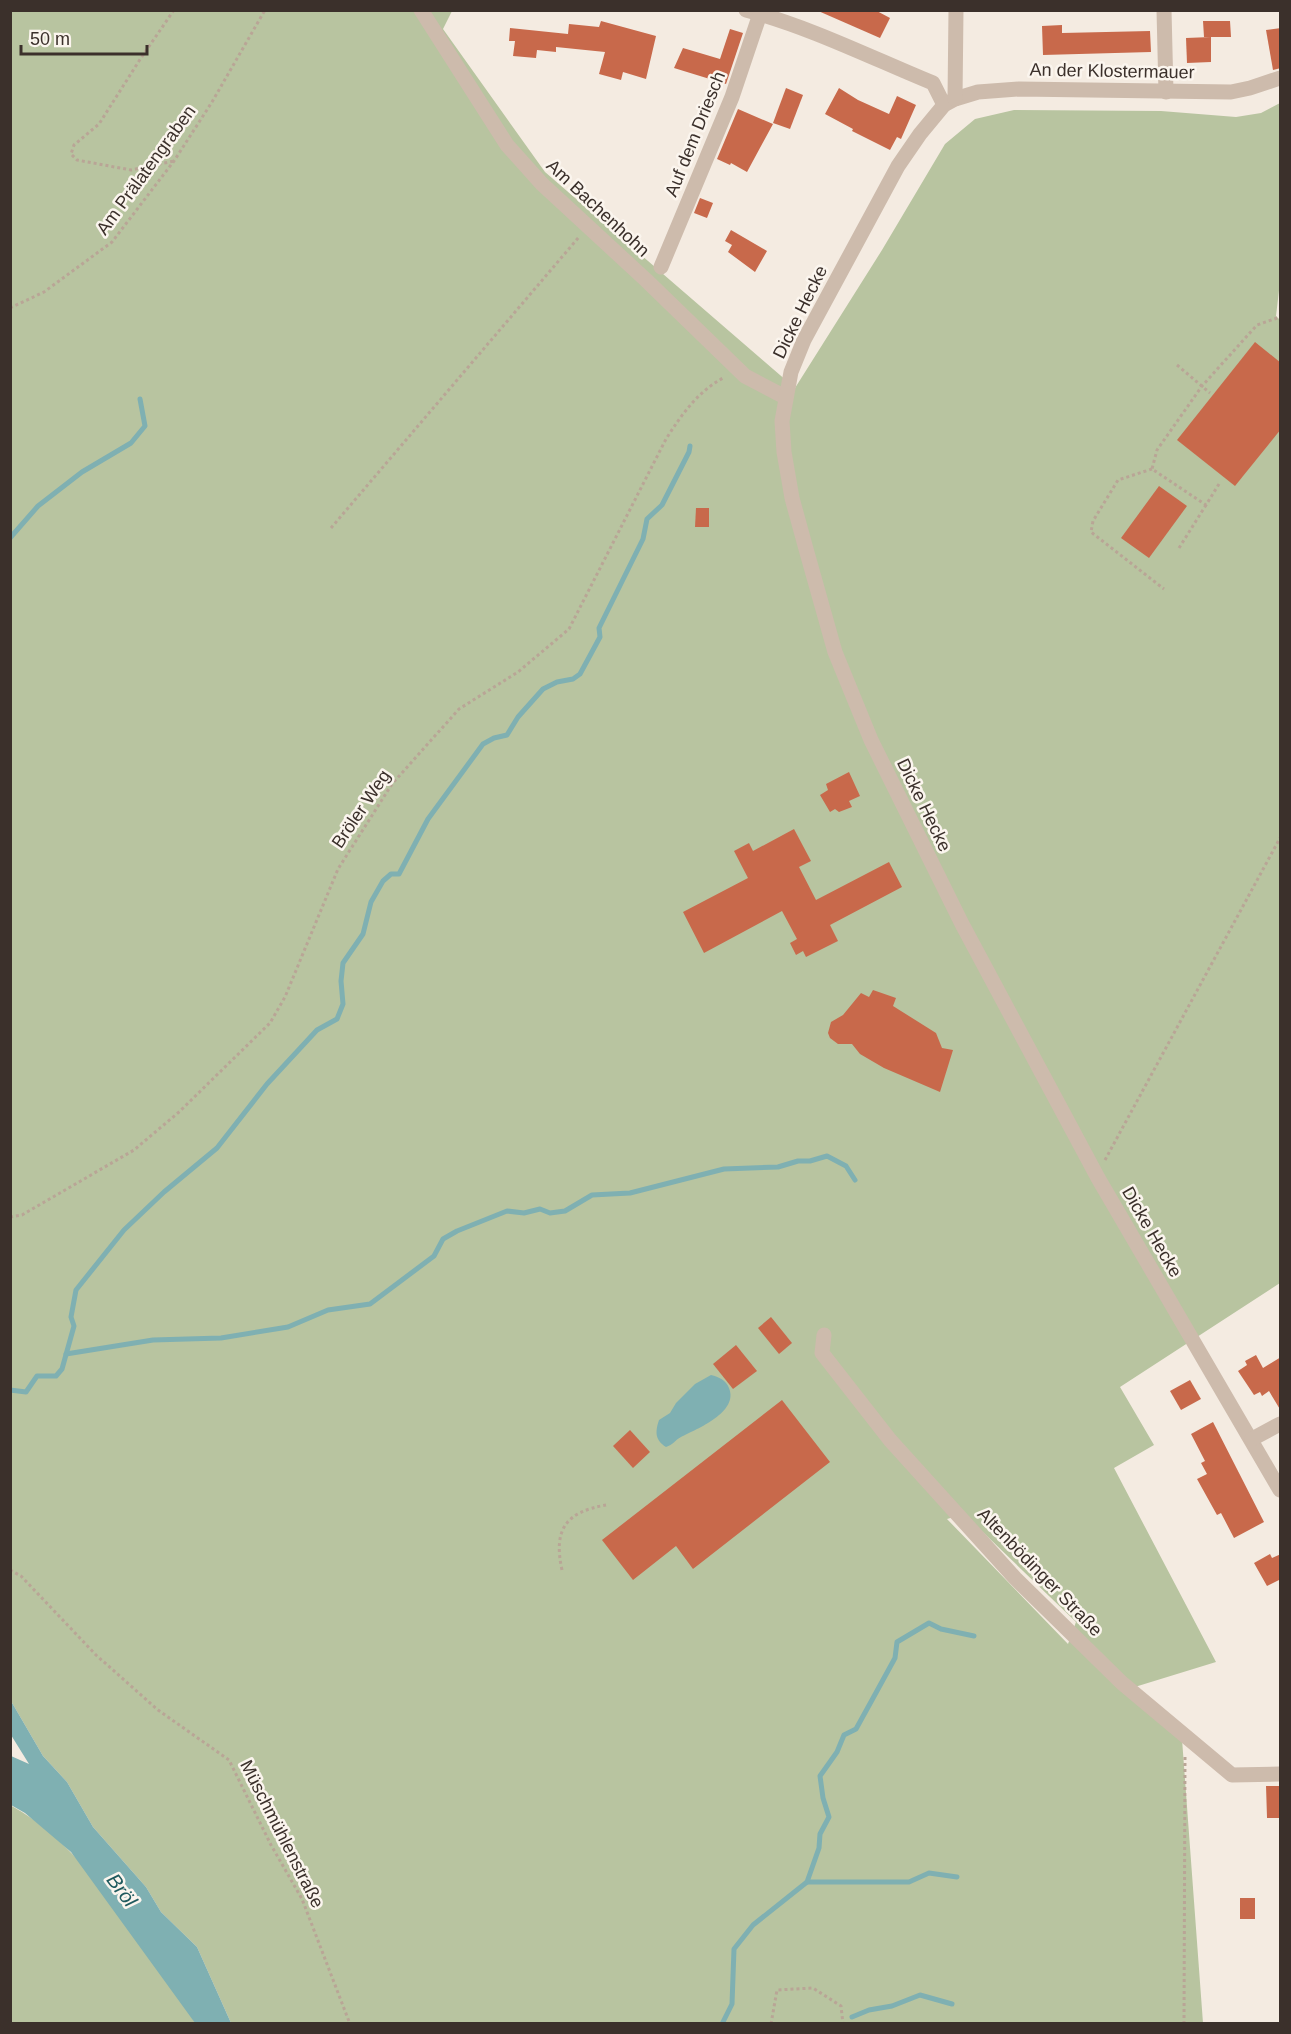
<svg xmlns="http://www.w3.org/2000/svg" width="1291" height="2034" viewBox="0 0 1291 2034" font-family="Arial,sans-serif">
  <style>
    .green { fill: #b8c4a0; fill-rule: evenodd }
    .water { fill: #7fb0b2 }
    .lines { fill: none; stroke-linecap: round; stroke-linejoin: round }
    .stream { stroke: #7fb0b2; stroke-width: 5 }
    .building { fill: #c8694b }
    .path { stroke: #b9a596; stroke-width: 3; stroke-dasharray: 3 3; stroke-linecap: butt }
    .minor { stroke: #cdbbac; stroke-width: 15 }
    .labels { text-anchor: middle; dominant-baseline: central; stroke-width: 5; stroke-linejoin: round; paint-order: stroke }
    .street-label { font-size: 18px; fill: #3b302b; stroke: #fbf5ee }
    .water-label { font-size: 20px; font-style: italic; fill: #1f5a5e; stroke: #fbf5ee }
  </style>
  <rect width="100%" height="100%" fill="#f4ebe1"/>
  <g class="green">
    <path d="M11,11H452L443,29L545,172L795,388L882,250L945,144L975,119L1014,110L1161,111L1236,117L1261,113L1280,103V282L1276,316L1280,320V1283L1120,1387L1154,1445L1114,1468L1216,1662L1125,1690L1182,1739L1203,2023H231L197,1947L161,1912L146,1887L93,1827L67,1782L43,1756L11,1701ZM964,1514L1076,1622L1068,1644L947,1519Z"/>
    <path d="M10,1805C75,1840 116,1908 157,1967C169,1985 186,2003 195,2023H11Z"/>
  </g>
  <g class="water">
    <path d="M711,1375C719,1377 726,1380 729,1388C739,1412 697,1429 681,1437C675,1440 673,1445 666,1447C655,1440 655,1432 659,1420L670,1413L676,1403L695,1384Z"/>
    <path d="M11,1701L43,1756L67,1782L93,1827L146,1887L161,1912L197,1947L231,2023H195L71,1852L25,1813L11,1805V1756L29,1764L11,1735Z"/>
  </g>
  <g class="lines">
    <g class="stream">
      <path d="M10,538L38,506L82,472L131,443L145,426L140,399"/>
      <path d="M66,1354L153,1340L221,1338L288,1327L328,1310L370,1304L434,1256L443,1239L457,1231L507,1211L524,1213L540,1209L550,1213L565,1211L592,1195L630,1193L724,1169L778,1167L798,1161H810L827,1156L846,1166L855,1180"/>
      <path d="M10,1390L26,1392L37,1376H56L62,1369L74,1326L71,1317L76,1290L124,1230L164,1192L217,1148L267,1084L317,1030L337,1019L343,1004L341,981L343,963L363,934L371,902L383,881L391,874H399L428,819L483,744L494,738L507,735L518,717L543,689L557,682L573,679L580,674L600,637L599,628L643,539L647,519L662,505L689,452L690,446"/>
      <path d="M807,1882H909L929,1873L957,1877"/>
      <path d="M852,2017L869,2010L892,2006L920,1995L952,2004"/>
      <path d="M722,2024L732,2004L734,1949L753,1925L807,1882L819,1848L820,1834L829,1817L823,1798L820,1776L837,1752L844,1735L856,1729L872,1700L895,1658L897,1642L929,1623L941,1629L974,1636"/>
    </g>
  </g>
  <g class="building">
    <path d="M816,10H875L890,18L880,38Z"/>
    <path d="M601,21L656,36L646,79L623,72L621,80L599,74L605,52L556,47V52L537,50L536,58L513,56L515,41H509L510,28L568,34L569,24L599,27Z"/>
    <path d="M1203,21H1230L1231,37H1204Z"/>
    <path d="M1062,25V33L1150,31L1151,52L1043,55L1042,26Z"/>
    <path d="M1281,28V68L1273,70L1266,30Z"/>
    <path d="M730,29L743,33L726,84L674,68L683,48L720,59Z"/>
    <path d="M1211,37V62L1187,63L1186,38Z"/>
    <path d="M786,88L803,95L790,129L773,123Z"/>
    <path d="M839,88L858,100L889,114L897,96L916,105L901,139L897,137L890,150L852,131L853,129L825,114Z"/>
    <path d="M738,109L773,124L747,172L731,163L730,165L717,159Z"/>
    <path d="M700,198L713,203L707,218L694,213Z"/>
    <path d="M731,230L767,251L755,272L728,252L732,245L725,241Z"/>
    <path d="M1255,342L1281,363V429L1235,486L1177,440Z"/>
    <path d="M1159,486L1187,506L1149,558L1121,538Z"/>
    <path d="M696,508H709V527H695Z"/>
    <path d="M849,772L860,796L849,801L852,807L839,812L835,809L830,812L820,795L828,790L826,784Z"/>
    <path d="M794,829L811,861L799,867L816,900L889,862L902,887L830,925L838,941L806,957L803,951L796,955L790,943L797,939L782,911L704,953L683,912L748,878L734,851L749,843L753,851Z"/>
    <path d="M873,990L896,998L893,1006L936,1033L942,1048L953,1050L940,1092L884,1068L860,1054L852,1044H838L830,1038L828,1033L831,1022L843,1015L861,993L869,997Z"/>
    <path d="M771,1317L792,1343L779,1354L758,1328Z"/>
    <path d="M736,1345L757,1371L733,1389L713,1364Z"/>
    <path d="M1256,1355L1263,1368L1281,1357V1411L1269,1391L1262,1396L1260,1392L1254,1395L1238,1371L1247,1365L1245,1361Z"/>
    <path d="M1190,1380L1201,1399L1181,1410L1170,1391Z"/>
    <path d="M782,1400L830,1462L693,1569L676,1546L633,1580L602,1540Z"/>
    <path d="M1213,1422L1264,1522L1234,1538L1221,1513L1217,1515L1197,1479L1207,1474L1201,1463L1205,1461L1191,1434Z"/>
    <path d="M630,1430L650,1452L633,1468L613,1446Z"/>
    <path d="M1270,1554L1272,1558L1281,1554V1579L1267,1586L1254,1563Z"/>
    <path d="M1266,1786H1281V1818H1267Z"/>
    <rect x="1240" y="1898" width="15" height="21"/>
  </g>
  <g class="lines">
    <g class="path">
      <path d="M174,10L139,61L99,124L74,145L71,154L77,160L131,170L174,161"/>
      <path d="M10,308L44,292L112,242L174,161L212,102L265,10"/>
      <path d="M1177,365L1210,393"/>
      <path d="M1152,469L1118,480L1093,521L1091,532L1164,589"/>
      <path d="M1219,484L1206,505L1152,469L1157,450L1202,386L1257,325L1280,317"/>
      <path d="M331,528L579,237"/>
      <path d="M1179,548L1206,505"/>
      <path d="M1105,1160L1280,838"/>
      <path d="M10,1217L22,1215L134,1150L179,1112L270,1023L285,997L338,869L392,784L459,709L518,672L569,629L666,439C682,414 698,391 725,377"/>
      <path d="M10,1570L21,1576L96,1655L158,1710L229,1760L271,1845L302,1899L350,2024"/>
      <path d="M562,1570C553,1529 566,1512 606,1505"/>
      <path d="M771,2024L777,1990L813,1988L841,2006L843,2024"/>
      <path d="M1184,2024L1185,1755"/>
    </g>
    <g class="minor">
      <path d="M421,10L507,145L542,184L646,280L745,376L785,397"/>
      <path d="M746,10C810,27 872,58 933,83L944,105"/>
      <path d="M1164,10L1166,92"/>
      <path d="M1280,78L1250,88L1231,92L1019,89L978,92L955,99L944,105L920,134L898,166L804,340L791,372L782,421L784,452L792,498L806,549L835,652L871,740L962,924L1098,1178L1280,1490"/>
      <path d="M955,99L956,10"/>
      <path d="M661,267L732,97L760,14"/>
      <path d="M824,1335L822,1353L890,1440L1015,1578L1122,1683L1232,1775L1280,1774"/>
      <path d="M1252,1439L1280,1424"/>
    </g>
  </g>
  <g class="labels">
    <g class="street-label">
      <text transform="translate(1112 71) rotate(1)">An der Klostermauer</text>
      <text transform="translate(695 134) rotate(-68)">Auf dem Driesch</text>
      <text transform="translate(146 170) rotate(-54)">Am Prälatengraben</text>
      <text transform="translate(598 208) rotate(43)">Am Bachenhohn</text>
      <text transform="translate(800 312) rotate(-64)">Dicke Hecke</text>
      <text transform="translate(924 805) rotate(64)">Dicke Hecke</text>
      <text transform="translate(361 809) rotate(-56)">Bröler Weg</text>
      <text transform="translate(1152 1232) rotate(60)">Dicke Hecke</text>
      <text transform="translate(1040 1572) rotate(46)">Altenbödinger Straße</text>
      <text transform="translate(282 1834) rotate(63)">Müschmühlenstraße</text>
    </g>
    <g class="water-label">
      <text transform="translate(122 1890) rotate(53)">Bröl</text>
    </g>
  </g>
  <rect width="1291" height="2034" fill="none" stroke="#3b302b" stroke-width="24"/>
  <path d="M21 45v9h126v-9" fill="none" stroke="#3b302b" stroke-width="3"/>
  <text x="30" y="45" font-size="18" fill="#3b302b" stroke="#fbf5ee" stroke-width="4.5" paint-order="stroke">50 m</text>
</svg>
